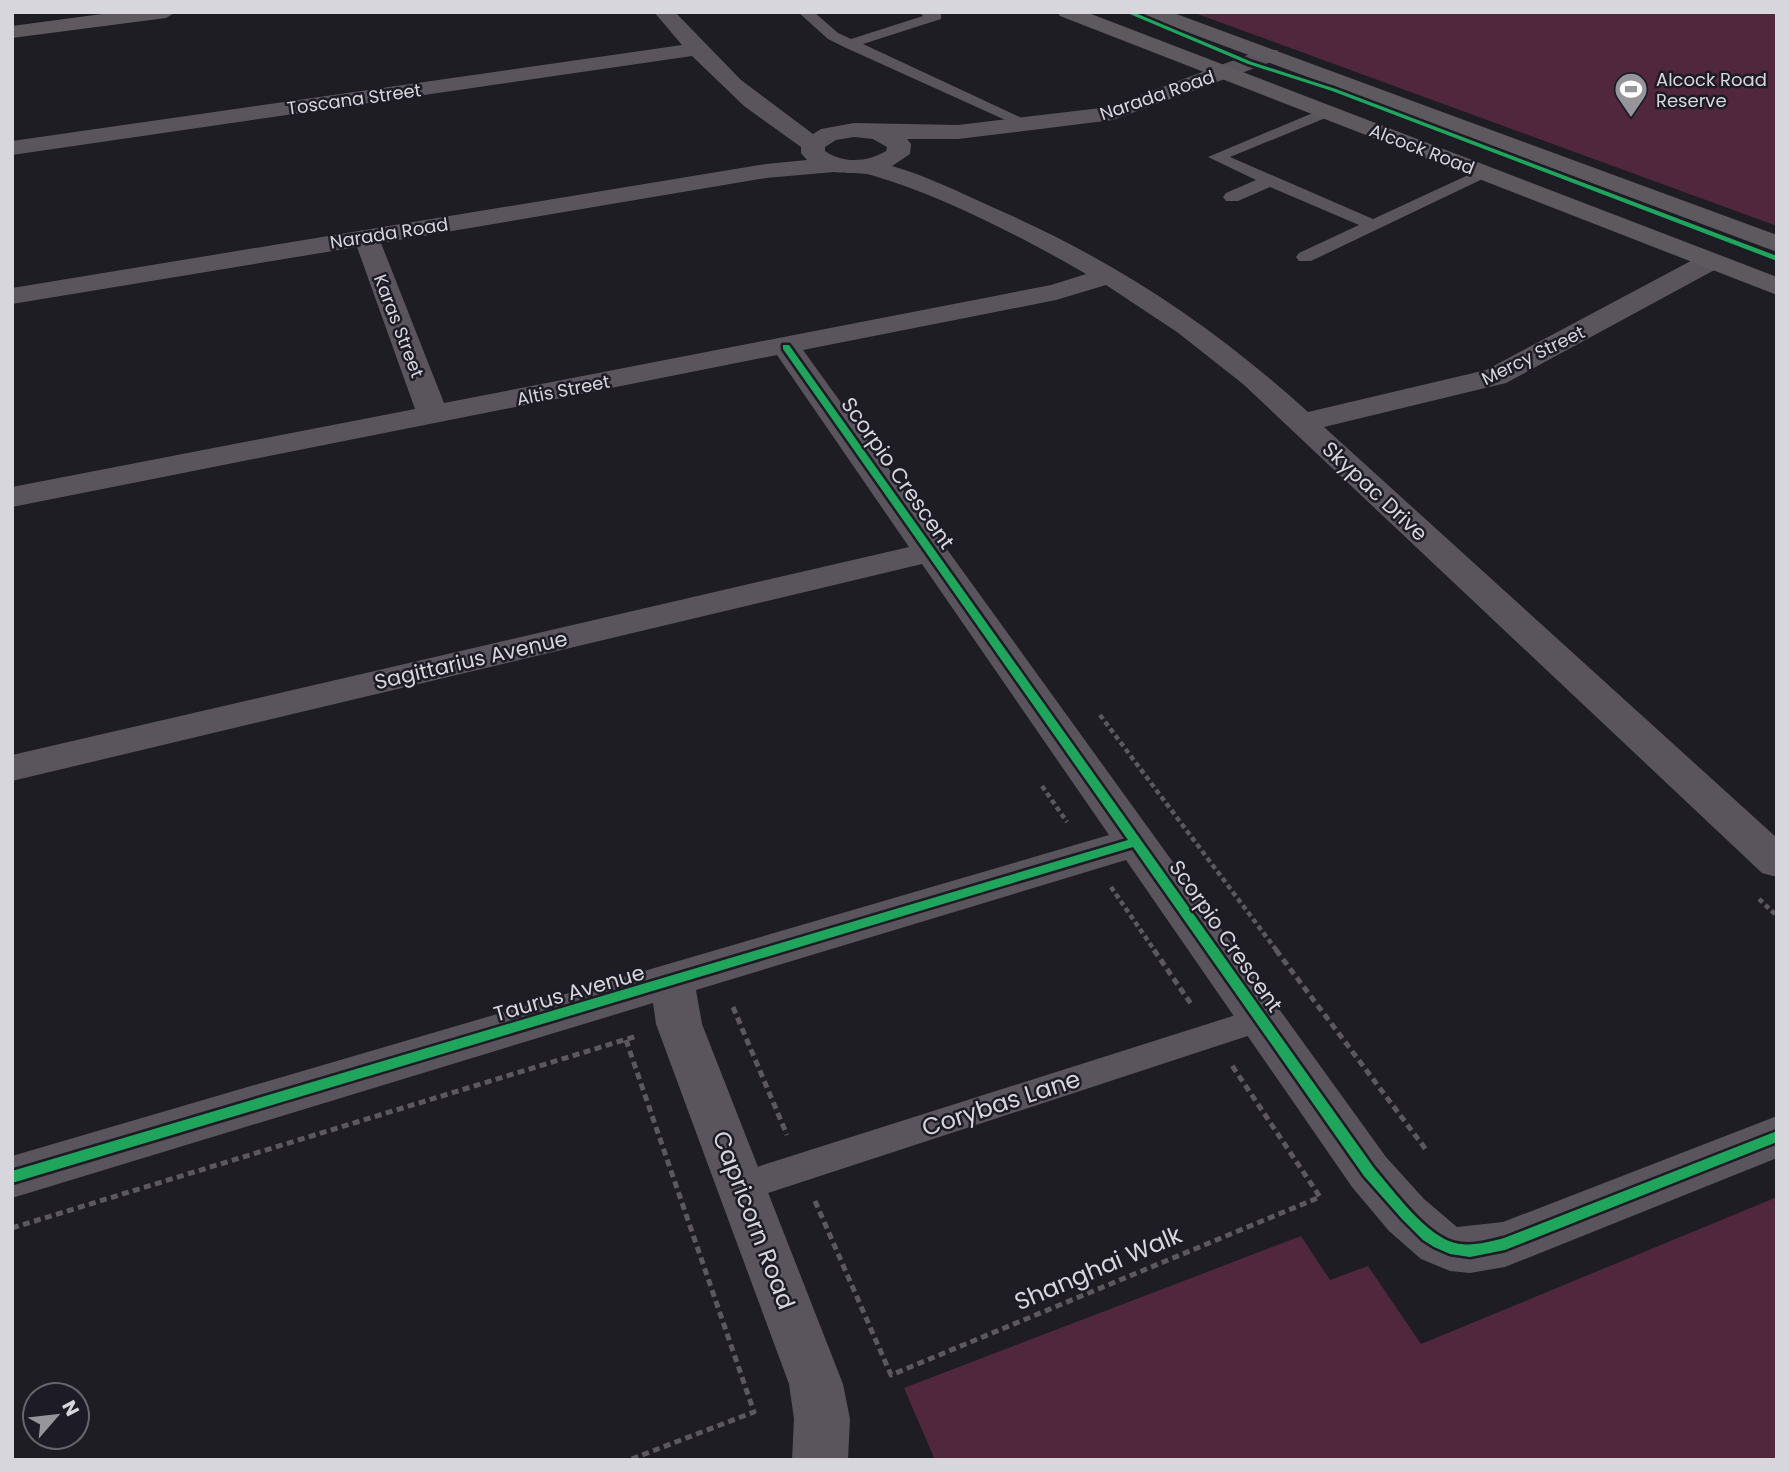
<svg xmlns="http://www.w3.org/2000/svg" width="1789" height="1472" viewBox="0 0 1789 1472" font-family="Poppins,sans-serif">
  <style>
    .green { fill: #50273d }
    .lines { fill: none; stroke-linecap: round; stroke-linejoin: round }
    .path-far1 { stroke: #5c585e; stroke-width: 4.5; stroke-dasharray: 5 3.5; stroke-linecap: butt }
    .path { stroke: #5c585e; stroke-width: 5; stroke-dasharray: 7 4.5; stroke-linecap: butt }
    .lane { fill: #5a545d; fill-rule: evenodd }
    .street { fill: #5a545d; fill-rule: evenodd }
    .secondary { fill: #5e585f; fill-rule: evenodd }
    .cycleway-casing { stroke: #1d1b25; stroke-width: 5 }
    .cycleway { fill: #20a55d; fill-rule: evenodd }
    .labels { text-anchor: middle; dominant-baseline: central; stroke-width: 5; stroke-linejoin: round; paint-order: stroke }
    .far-poi-label { font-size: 18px; fill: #d7d6dd; stroke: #1d1b25; text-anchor: start }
    .far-street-label { font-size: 18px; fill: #d7d6dd; stroke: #1d1b25 }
    .street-label { font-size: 21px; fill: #d7d6dd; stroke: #1d1b25 }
    .near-street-label { font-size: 24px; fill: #d7d6dd; stroke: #1d1b25 }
  </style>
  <rect width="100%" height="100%" fill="#1e1d23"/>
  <g class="green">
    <path d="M1192,12H1777V226Z"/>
    <path d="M1777,1197V1460H935L904,1388L1301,1236L1330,1280L1368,1266L1421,1344Z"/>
  </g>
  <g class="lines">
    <g class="path-far1">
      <path d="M1100,715L1277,951"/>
      <path d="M1042,786L1067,822"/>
      <path d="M1111,887L1155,951"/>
      <path d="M1759,899L1777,916"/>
    </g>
    <g class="path">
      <path d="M1154,950L1191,1004"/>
      <path d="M1276,950L1427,1151"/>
      <path d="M733,1007L787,1135"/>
      <path d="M626,1040L754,1412L629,1460"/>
      <path d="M815,1201L891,1375L1320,1197L1231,1064"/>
      <path d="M12,1228L637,1036"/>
    </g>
    <g class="lane">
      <path d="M798,12H814L838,33L851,39L923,16L919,12L941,13V19L863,44L1037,125L1029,130L1023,128L844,47L828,39Z"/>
      <path d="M1327,107L1335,112L1333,115L1230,157L1373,219L1479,170H1491L1493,174L1311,261H1299L1296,257L1299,253L1359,225L1270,187L1238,201H1226L1223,197L1226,193L1256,180L1208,157Z"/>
      <path d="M1261,1007L1272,1010L1277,1019L1272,1028L741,1202L729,1197L724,1187L729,1177L741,1172Z"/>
    </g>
    <path class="street" d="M654,12H675L741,80L813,134L821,129L854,123L958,125L1109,107L1261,50H1277L1280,55L1277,60L1113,120L958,139H907L911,144L910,154L892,166C927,176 959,192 992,207C1112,259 1211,324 1308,412L1486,370L1702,255H1720L1724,261L1720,267L1506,383L1324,427L1777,838V877L1762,873L1243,384L1177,332L1106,285L1056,300L803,350L1386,1157L1424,1199L1457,1227L1503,1222L1777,1116V1158L1505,1267L1470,1273L1450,1271L1421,1259L1389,1231L1352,1187L1126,860L696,990L702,1024L843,1384L850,1419L848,1460H792L794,1419L789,1384L656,1024L653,1003L12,1198V1156L1109,835L922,564L12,781V755L909,547L777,355L12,507V487L415,409L357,247L12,304V288L766,164L807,160L801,153V147L744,106L692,56L12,155V141L682,45ZM854,137L873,139L887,147L886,151C868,162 843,164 825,151V147L836,140ZM834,172C846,174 859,172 871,175C941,195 1024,238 1086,274L1051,285L444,403L381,243L766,178Z"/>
    <g class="secondary">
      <path d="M117,12H176L166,18L12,38V26Z"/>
      <path d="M1057,12H1086L1777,277V295L1060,16Z"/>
      <path d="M1141,12H1171L1777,235V252L1144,16Z"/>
    </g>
    <defs>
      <g id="cycleway">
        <path d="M1125,12H1133L1252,62L1336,89L1777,256V261L1332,91L1248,64Z"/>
        <path d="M783,345H789L1374,1168C1393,1190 1426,1236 1455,1243C1471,1247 1489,1242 1504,1238L1777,1131V1142L1505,1250L1470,1257L1450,1254L1434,1247L1423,1240L1402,1219L1364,1176L1133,847L12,1183V1171L1128,840L783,349Z"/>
      </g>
    </defs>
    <use href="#cycleway" class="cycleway-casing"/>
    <use href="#cycleway" class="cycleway"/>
  </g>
  <defs>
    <symbol id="stadium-pin" viewBox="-11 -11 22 30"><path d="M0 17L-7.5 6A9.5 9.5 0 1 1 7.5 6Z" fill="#96959c" stroke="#1d1b25"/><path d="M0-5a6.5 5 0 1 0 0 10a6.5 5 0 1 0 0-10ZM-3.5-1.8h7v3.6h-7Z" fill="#fff"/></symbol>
  </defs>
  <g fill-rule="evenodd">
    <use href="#stadium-pin" x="1612" y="70" width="38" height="52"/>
  </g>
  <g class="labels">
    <g class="far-poi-label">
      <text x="1656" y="79">Alcock Road<tspan x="1656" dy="21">Reserve</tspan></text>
    </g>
    <g class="far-street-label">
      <text transform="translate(1157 95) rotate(-19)">Narada Road</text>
      <text transform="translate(354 99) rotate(-8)">Toscana Street</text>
      <text transform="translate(1422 149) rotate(21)">Alcock Road</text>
      <text transform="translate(389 233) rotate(-9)">Narada Road</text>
      <text transform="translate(399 326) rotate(69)">Karas Street</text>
      <text transform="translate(1533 355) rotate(-26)">Mercy Street</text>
      <text transform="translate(563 390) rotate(-11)">Altis Street</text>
    </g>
    <g class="street-label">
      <text transform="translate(898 473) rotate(55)">Scorpio Crescent</text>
      <text transform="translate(1375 491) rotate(43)">Skypac Drive</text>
      <text transform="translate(471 660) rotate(-13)">Sagittarius Avenue</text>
      <text transform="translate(1226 936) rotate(55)">Scorpio Crescent</text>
      <text transform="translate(569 993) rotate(-16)">Taurus Avenue</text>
    </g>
    <g class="near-street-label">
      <text transform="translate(1001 1103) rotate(-18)">Corybas Lane</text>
      <text transform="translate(754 1220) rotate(69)">Capricorn Road</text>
      <text transform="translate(1098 1268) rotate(-23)">Shanghai Walk</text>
    </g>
  </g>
  <rect width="1789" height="1472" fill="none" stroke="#d7d6dd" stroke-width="28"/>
  <g transform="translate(56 1416) rotate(62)"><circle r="33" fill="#1d1b25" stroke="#67666f" stroke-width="2"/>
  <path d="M0-5L12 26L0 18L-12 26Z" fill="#96959c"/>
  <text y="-10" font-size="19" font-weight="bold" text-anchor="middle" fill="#d7d6dd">N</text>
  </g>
</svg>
